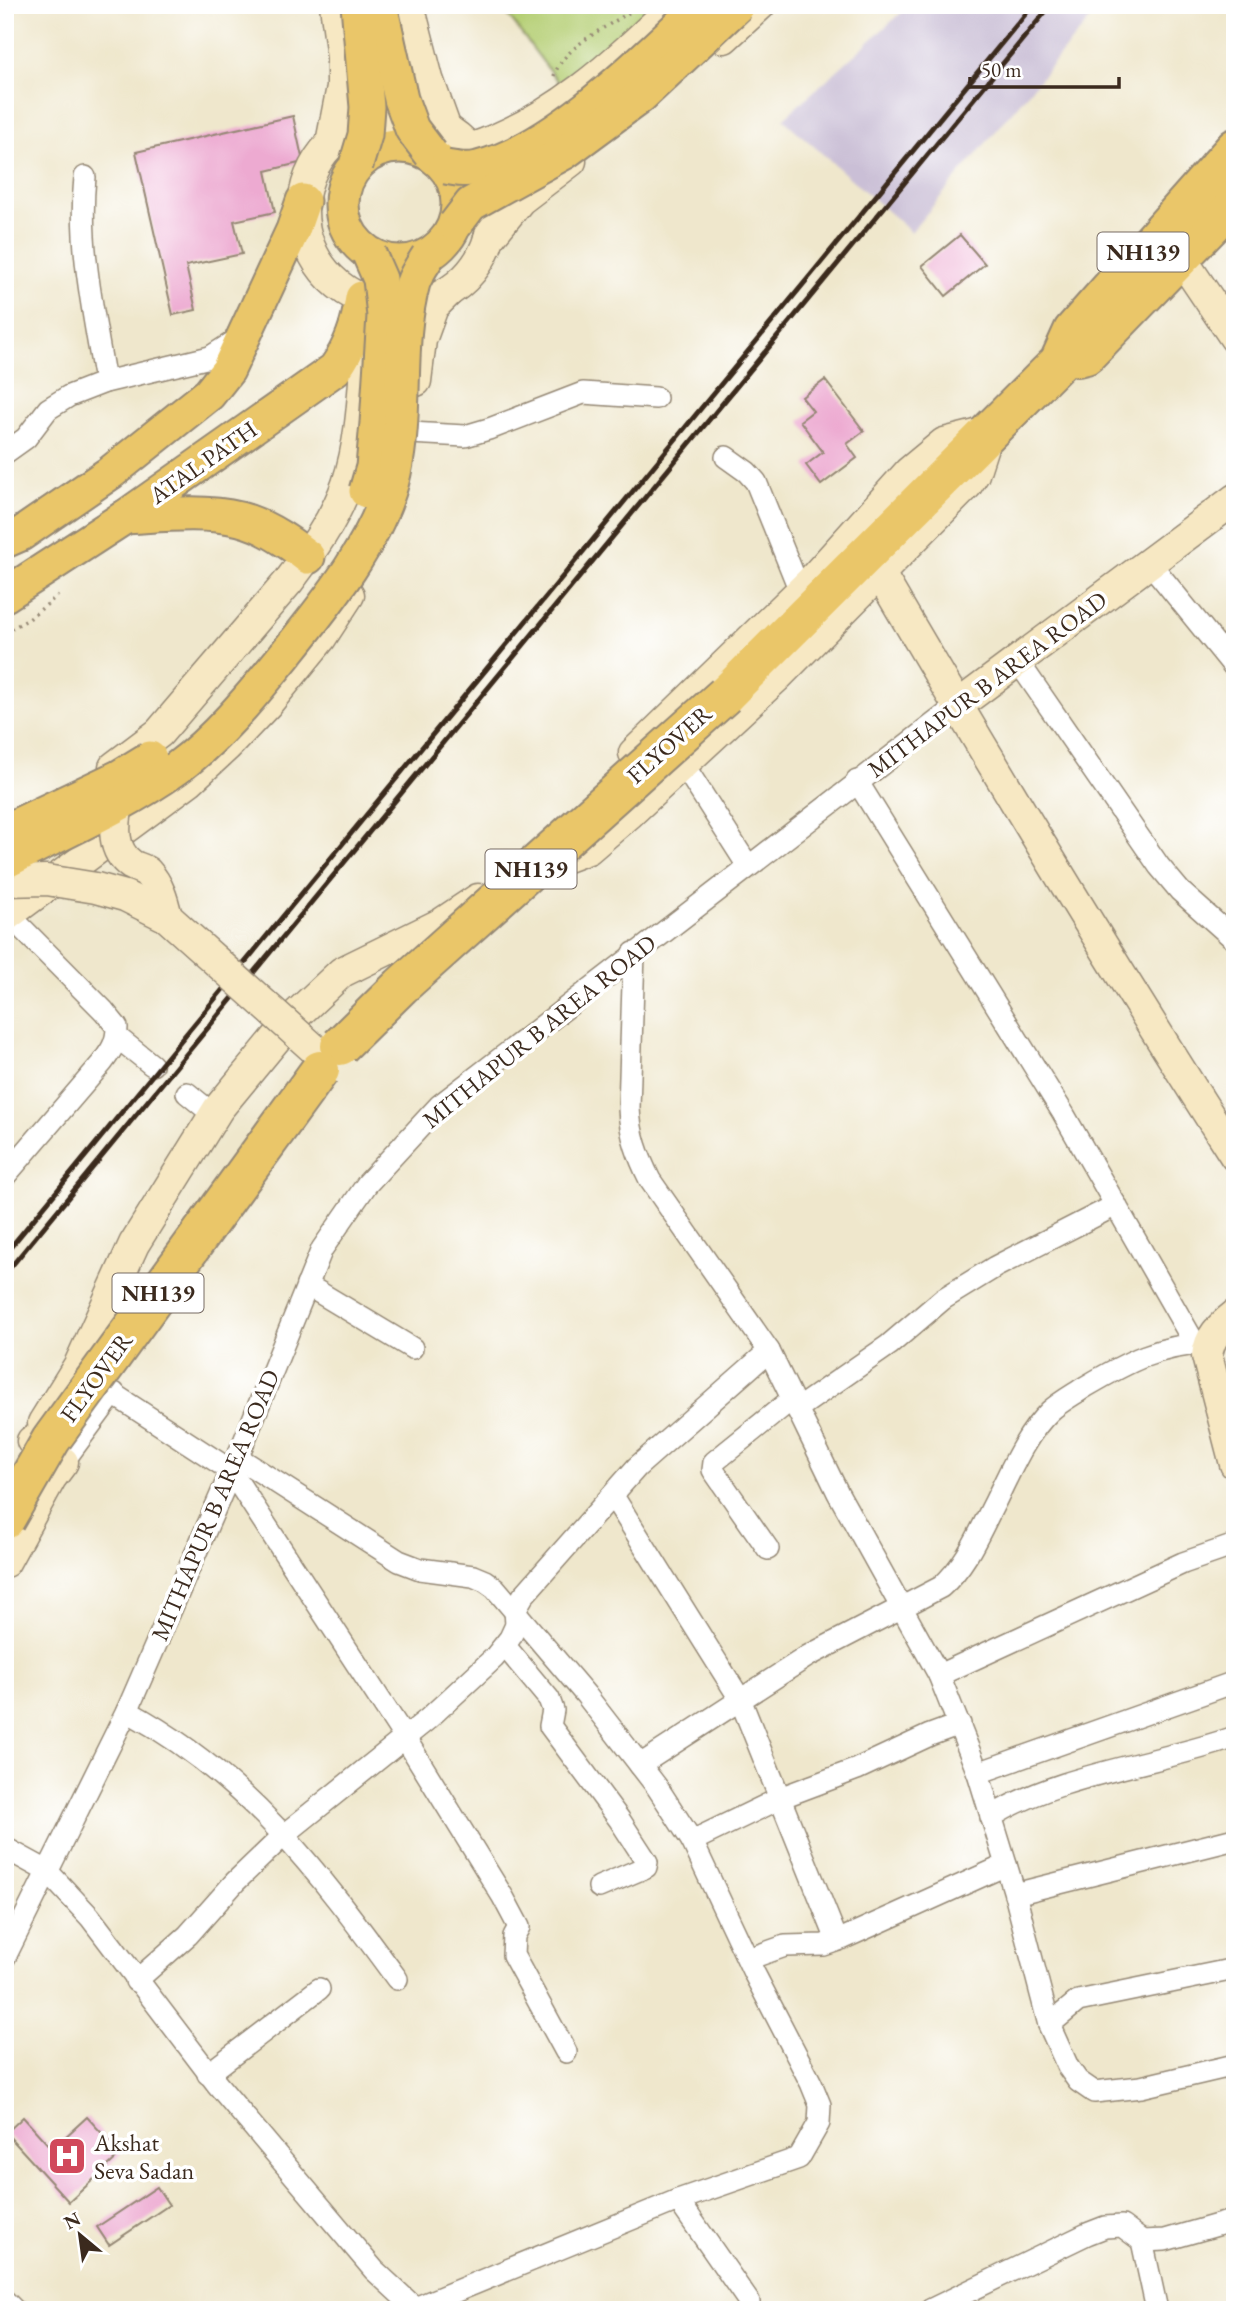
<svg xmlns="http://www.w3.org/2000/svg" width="1240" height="2315" viewBox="0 0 1240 2315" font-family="'EB Garamond',serif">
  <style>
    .industrial { fill: #cabfd6 }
    .green { fill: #b5cf75; stroke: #787c4a; stroke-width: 2 }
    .building { fill: #edaad1 }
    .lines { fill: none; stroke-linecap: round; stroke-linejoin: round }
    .street-casing { stroke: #958875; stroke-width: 24 }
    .secondary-casing { stroke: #958875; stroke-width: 33 }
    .primary-casing { stroke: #958875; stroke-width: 37 }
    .highway-casing { stroke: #958875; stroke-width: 42 }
    .path { stroke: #958875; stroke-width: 3.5; stroke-dasharray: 2 5; stroke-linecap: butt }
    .street { stroke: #fff; stroke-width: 21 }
    .secondary { stroke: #f7e8c3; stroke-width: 30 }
    .primary { stroke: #eac669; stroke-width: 33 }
    .highway { stroke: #eac669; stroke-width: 38 }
    .rail { stroke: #3b2a1e; stroke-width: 5 }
    .secondary-bridge-casing { stroke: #958875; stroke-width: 33; stroke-linecap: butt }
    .primary-bridge-casing { stroke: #958875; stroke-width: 37; stroke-linecap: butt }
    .highway-bridge-casing { stroke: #958875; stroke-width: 42; stroke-linecap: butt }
    .secondary-bridge { stroke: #f7e8c3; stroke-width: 30 }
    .primary-bridge { stroke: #eac669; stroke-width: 33 }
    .highway-bridge { stroke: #eac669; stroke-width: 38 }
    .labels { text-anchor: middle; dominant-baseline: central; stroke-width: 7; stroke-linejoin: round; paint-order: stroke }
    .shield { fill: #fff; stroke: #766a62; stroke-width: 2 }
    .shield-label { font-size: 23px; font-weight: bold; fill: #3b2a1e }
    .street-label { font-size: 24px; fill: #3b2a1e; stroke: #fff }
    .poi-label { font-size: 24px; fill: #3b2a1e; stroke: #fff; text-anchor: start }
  </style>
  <rect width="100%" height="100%" fill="#fff"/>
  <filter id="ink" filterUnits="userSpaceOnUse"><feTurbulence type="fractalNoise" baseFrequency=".0143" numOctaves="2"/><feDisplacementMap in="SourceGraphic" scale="14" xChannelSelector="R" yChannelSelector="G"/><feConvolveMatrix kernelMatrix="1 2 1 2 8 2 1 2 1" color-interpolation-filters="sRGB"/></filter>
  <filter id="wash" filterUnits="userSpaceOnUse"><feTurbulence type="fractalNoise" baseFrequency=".00686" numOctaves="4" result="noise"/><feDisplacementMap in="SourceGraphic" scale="28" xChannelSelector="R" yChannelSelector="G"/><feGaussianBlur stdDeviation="1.57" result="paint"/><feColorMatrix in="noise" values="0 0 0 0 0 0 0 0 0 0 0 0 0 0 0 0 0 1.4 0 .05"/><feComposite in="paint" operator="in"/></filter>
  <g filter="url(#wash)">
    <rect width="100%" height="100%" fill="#efe7cc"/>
    <path class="industrial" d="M910,5H1102L911,232L783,119Z"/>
    <path class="green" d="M500,5H651L565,91Z"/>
    <g id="blocks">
      <g class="building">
        <path d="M293,116L303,162L266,171L275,212L234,221L242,254L186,266L196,310L173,315L136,152Z"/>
        <path d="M960,235L985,264L946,296L922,266Z"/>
        <path d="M825,380L864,431L847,444L857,458L821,485L806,465L823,452L800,421L813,411L802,397Z"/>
        <path d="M23,2117L52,2149L87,2117L121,2154L69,2202L6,2133Z"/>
        <path d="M157,2187L169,2205L109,2245L97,2227Z"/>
      </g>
    </g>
  </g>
  <g filter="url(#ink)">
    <use href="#blocks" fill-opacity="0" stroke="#958875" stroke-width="2"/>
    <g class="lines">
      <defs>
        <g id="street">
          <path d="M85,177C78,246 94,314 105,382"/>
          <path d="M410,433L465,436L492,428L583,393L656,398"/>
          <path d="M5,453L26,438L48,409L69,396L105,382L210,357L241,337"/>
          <path d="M726,457L747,472L756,482L800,591"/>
          <path d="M1149,562L1235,668"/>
          <path d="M1017,660L1159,866L1180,891L1235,940"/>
          <path d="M683,764L748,866"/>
          <path d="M857,781L1063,1113L1195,1344"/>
          <path d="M634,953L629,1108C630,1135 638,1156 650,1180L769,1351L838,1493L939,1675L978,1773L1015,1894L1049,2025L1068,2067L1078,2081L1094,2092L1141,2087L1235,2065"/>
          <path d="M117,1037L152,1065"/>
          <path d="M187,1093L214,1115"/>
          <path d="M5,1176L102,1063C111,1051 117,1043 117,1027L104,1011L10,916"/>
          <path d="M307,1285L412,1348"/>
          <path d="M87,1377L230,1470L405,1738L503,1897L519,1927L514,1936L513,1955L566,2052"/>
          <path d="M797,1409L889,1345L943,1299L995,1267L1116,1205"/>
          <path d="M63,1462L114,1393"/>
          <path d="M613,1496L740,1699L837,1940"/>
          <path d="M768,1549L713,1470L714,1462L792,1399"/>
          <path d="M505,1646L549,1699L553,1710L550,1726L619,1819L647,1862L646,1867L599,1887"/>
          <path d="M939,1675L1183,1563L1235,1545"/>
          <path d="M127,1711C247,1776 318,1871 397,1979"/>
          <path d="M640,1765L808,1656L941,1587C967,1564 979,1533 995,1502C1010,1472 1025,1435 1050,1411C1060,1402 1073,1395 1085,1387C1129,1361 1157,1346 1209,1343"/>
          <path d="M978,1773L1235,1682"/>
          <path d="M991,1817C1057,1774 1159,1764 1235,1737"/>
          <path d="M692,1841L785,1796L857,1769L930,1735L960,1724"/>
          <path d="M5,1848L47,1871L90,1917L217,2084L374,2270L415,2308L678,2200L799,2158L819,2123L820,2105L811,2083L754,1973L692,1841L657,1787L586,1695L495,1588L485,1581L473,1576L420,1569L399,1561L237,1457"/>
          <path d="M1015,1894L1235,1839"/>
          <path d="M5,1957L127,1711L243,1444L322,1249L367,1184L440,1105L957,706"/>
          <path d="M748,1959L785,1946L824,1945L844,1938L1006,1865"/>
          <path d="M136,1981L188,1935L235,1882L285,1834L428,1719L494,1658L510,1638L516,1625L515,1610L523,1596L637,1467L769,1351"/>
          <path d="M1049,2025L1078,2001L1235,1969"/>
          <path d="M208,2074L319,1989"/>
          <path d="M678,2200L749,2302V2310"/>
          <path d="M1142,2241L1157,2310"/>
          <path d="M5,2301L14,2310"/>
          <path d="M930,2310L1087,2234L1105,2227L1122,2226L1142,2241L1165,2240L1235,2220"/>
        </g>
        <g id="secondary">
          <path d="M409,5L428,79L446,129"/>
          <path d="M724,38L760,5"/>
          <circle cx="398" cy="211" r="95"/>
          <path d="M331,143L342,87V57L335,5"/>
          <path d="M470,149C554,121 613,65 675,5"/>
          <path d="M489,238L520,200L571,161"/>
          <path d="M1181,258L1235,338"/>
          <path d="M416,381L421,340L433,307L448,292"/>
          <path d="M879,572C994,769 1112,964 1235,1156"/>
          <path d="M957,706L1235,499"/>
          <path d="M634,753L810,582L909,472L944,443L988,432"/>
          <path d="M114,767L159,733L289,581C311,552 335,519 347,484C361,443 363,395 366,352"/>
          <path d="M543,866L588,849L630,813L777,677L967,485L974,474L986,437"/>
          <path d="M5,917L189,781L227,746L267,704L321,638L349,595"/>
          <path d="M1235,1315C1220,1327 1209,1337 1207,1356L1235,1464"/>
          <path d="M43,1423L79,1365L134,1244L218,1109L293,1018L342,972L442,923L478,899"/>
          <path d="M5,1562L51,1478L63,1462L32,1441"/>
        </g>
        <g id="primary">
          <circle cx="400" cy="204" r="58"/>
          <path d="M125,517C163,515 202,510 240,519C264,525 289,542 308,557"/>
          <path d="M5,541L21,534L110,473L209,394L228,370L293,230L303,201"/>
          <path d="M5,595L125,517L335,369C351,346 358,326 362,298"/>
        </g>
        <g id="highway">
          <path d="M1078,357L1086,355L1235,201"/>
          <path d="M725,695L1059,362L1073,331L1235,148"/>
        </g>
      </defs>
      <use href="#street" class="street-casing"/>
      <use href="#secondary" class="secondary-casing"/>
      <use href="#primary" class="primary-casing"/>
      <use href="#highway" class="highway-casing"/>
      <g class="path">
        <path d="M554,76C564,46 605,28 630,12"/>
        <path d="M296,175L306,162L309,152"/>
        <path d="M5,632L29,619L61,593"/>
      </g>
      <use href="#street" class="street"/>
      <use href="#secondary" class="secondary"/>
      <use href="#primary" class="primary"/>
      <use href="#highway" class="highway"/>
      <g class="rail">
        <path d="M5,1254L1033,5"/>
        <path d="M5,1274L1051,5"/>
      </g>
      <defs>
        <g id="secondary-bridge">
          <path d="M118,804C114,825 111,851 132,865C137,868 142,868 147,872C159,885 163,900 167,917"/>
          <path d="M5,881L47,880L96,888L125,896L167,917L313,1048"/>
        </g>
        <g id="primary-bridge">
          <path d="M380,5L401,99L412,129L431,154"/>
          <path d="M356,165L365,135L367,107L358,5"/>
          <path d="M446,167C457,169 467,171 478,168C555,149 644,59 701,5"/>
          <path d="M455,225L471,204L565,152L641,96L738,5"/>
          <path d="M366,491L373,467L377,423L384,316L380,279L369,254"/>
          <path d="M5,831L119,777L150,758"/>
          <path d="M5,862C63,832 124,806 177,768C216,739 249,699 280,661C323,608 379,541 394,473C408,411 396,343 413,283C416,274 423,264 428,256"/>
        </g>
        <g id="highway-bridge">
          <path d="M340,1046L401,986L725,695"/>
          <path d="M5,1520L51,1440L320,1070"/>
        </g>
      </defs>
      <use href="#secondary-bridge" class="secondary-bridge-casing"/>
      <use href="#primary-bridge" class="primary-bridge-casing"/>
      <use href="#highway-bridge" class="highway-bridge-casing"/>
      <use href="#secondary-bridge" class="secondary-bridge"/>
      <use href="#primary-bridge" class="primary-bridge"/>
      <use href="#highway-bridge" class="highway-bridge"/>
    </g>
  </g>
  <defs>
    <symbol id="hospital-square" viewBox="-11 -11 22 22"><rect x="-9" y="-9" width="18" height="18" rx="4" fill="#d1495b" stroke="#fff"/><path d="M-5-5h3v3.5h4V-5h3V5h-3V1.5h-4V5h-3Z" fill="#fff"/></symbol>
  </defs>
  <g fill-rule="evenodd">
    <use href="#hospital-square" x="45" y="2134" width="44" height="44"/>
  </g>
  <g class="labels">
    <g class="shield">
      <rect x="1097.5" y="232.5" width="91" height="39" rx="5"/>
      <rect x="485.5" y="849.5" width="91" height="39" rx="5"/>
      <rect x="112.5" y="1273.5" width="91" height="39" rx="5"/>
    </g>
    <g class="shield-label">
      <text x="1143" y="252">NH139</text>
      <text x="531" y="869">NH139</text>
      <text x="158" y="1293">NH139</text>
    </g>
    <g class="street-label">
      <text transform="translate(203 462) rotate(-35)">ATAL PATH</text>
      <text transform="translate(987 684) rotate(-37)">MITHAPUR B AREA ROAD</text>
      <text transform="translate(669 744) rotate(-42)">FLYOVER</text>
      <text transform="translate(539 1031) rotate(-39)">MITHAPUR B AREA ROAD</text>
      <text transform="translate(96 1377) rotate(-54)">FLYOVER</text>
      <text transform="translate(215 1505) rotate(-67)">MITHAPUR B AREA ROAD</text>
    </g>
    <g class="poi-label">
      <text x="94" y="2142">Akshat<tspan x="94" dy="28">Seva Sadan</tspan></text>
    </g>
  </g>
  <rect width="1240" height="2315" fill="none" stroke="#fff" stroke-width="28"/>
  <g transform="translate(80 2235) rotate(331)" stroke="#ffffff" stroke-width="5" paint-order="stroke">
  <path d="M0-5L12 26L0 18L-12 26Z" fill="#3b2a1e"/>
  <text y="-10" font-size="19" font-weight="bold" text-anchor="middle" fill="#3b2a1e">N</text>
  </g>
  <path d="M970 77v10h149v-10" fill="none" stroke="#3b2a1e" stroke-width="3.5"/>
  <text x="981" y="77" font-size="21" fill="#3b2a1e" stroke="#ffffff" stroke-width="5" paint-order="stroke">50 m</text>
</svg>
